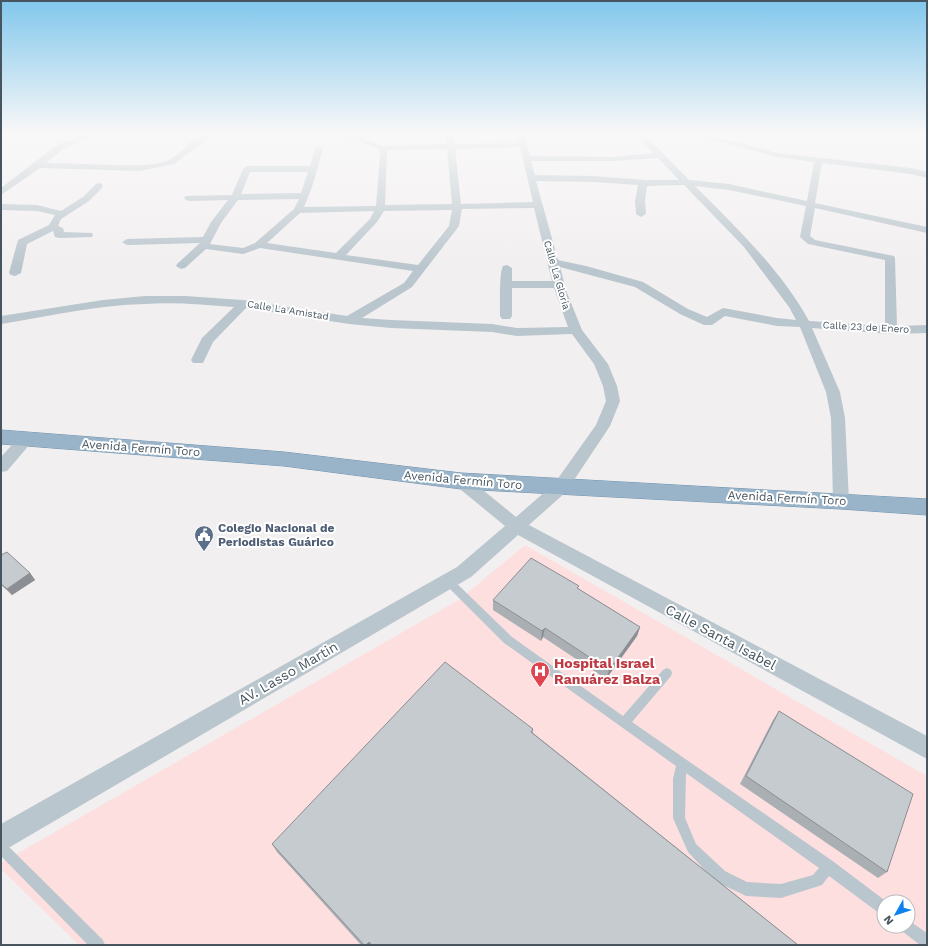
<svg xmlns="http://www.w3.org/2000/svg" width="928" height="946" viewBox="0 0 928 946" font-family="'Work Sans',sans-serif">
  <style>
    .medical { fill: #fddfdf; fill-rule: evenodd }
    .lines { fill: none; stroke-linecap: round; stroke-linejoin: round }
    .trunk-casing { stroke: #6f92ad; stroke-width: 1 }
    .service { fill: #bac6cd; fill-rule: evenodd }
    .minor { fill: #bac6cd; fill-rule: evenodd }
    .trunk { fill: #99b4c9; fill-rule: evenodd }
    .wall { fill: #aaafb3 }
    .shaded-wall { fill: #8b8e92 }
    .building { fill: #c6cbd0; stroke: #8b8e92 }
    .labels { text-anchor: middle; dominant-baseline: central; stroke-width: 4; stroke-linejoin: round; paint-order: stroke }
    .far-street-label { font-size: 10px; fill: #46555f; stroke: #fff }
    .street-label { font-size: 12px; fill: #46555f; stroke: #fff }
    .service-label { font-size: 12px; font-weight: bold; fill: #4e5e75; stroke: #fff; text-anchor: start }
    .near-street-label { font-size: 14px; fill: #46555f; stroke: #fff }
    .near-health-label { font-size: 14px; font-weight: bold; fill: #be3a42; stroke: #fff; text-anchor: start }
  </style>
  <rect width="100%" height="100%" fill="#f2eff0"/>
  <path class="medical" d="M525,545L927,776V945H79L1,869V863L460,599ZM884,902H908V926H884Z"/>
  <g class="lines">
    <defs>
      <path id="trunk" d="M1,430L284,452L461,473L927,499V515L841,509L461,489L284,466L1,444Z"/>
    </defs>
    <use href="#trunk" class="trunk-casing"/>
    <g class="service">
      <path d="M448,577L451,578L512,637L623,716L663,670L667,668L671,670L672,673L671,676L632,722L834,862L887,902H884V915L879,913L829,876L822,885L781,898L746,896L715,881L688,852L673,818V779L676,766L504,643L445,584L443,581L445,578ZM686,773L819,868L813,875L781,884L747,882L725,871L696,844L685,818Z"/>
      <path d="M1,841L5,843L103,940L105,945H88L1,856Z"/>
      <path d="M908,920L927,933V945H920L902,931L900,926H908Z"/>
    </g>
    <g class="minor">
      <path d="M85,134H97L63,149L46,163C67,163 87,164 108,165C127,165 148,167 166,161C184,155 189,134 214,134L174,164L140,171L40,168L1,195V188L57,145Z"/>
      <path d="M339,134H351L384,146L446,144L445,134H453L454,144L518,143L516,134H524L530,156L612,157L653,153L635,134H644L689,180L729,184L807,201L814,162L777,157L691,134H705L777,153L911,168L927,172V178L911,174L822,163L815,203L927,227V233L815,208L810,236L815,240L894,256L895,258L897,326L927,325V333L891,334L812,328L840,392L845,418L849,501L847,505L841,507L835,505L833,501L831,418L826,392L800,327L777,326L725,316L712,325H704L680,314L635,287L560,267L567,293L582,330L608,364L617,386L620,401L610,426L566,492L529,525L927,736V759L518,535L471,577L10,847L1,851V824L457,567L505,526L455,485L453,481L455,477L461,475L467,477L516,517L554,484L596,425L606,401L603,386L594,364L572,334L517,336L492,332L391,328L349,324L246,308L213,342L203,363H193L191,360L202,338L234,307C204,305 175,302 145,304C97,305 49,316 1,324V316L103,300L145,296H185L243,300L347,316L404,283L413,271L260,248L243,254L206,249L185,268L181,269L176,266L177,264L200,243L127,245L122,242L127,239L203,237L211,222L228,200L189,201L186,200L184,198L186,196L232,195L243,169L247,166H310L315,149L319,147L323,149C317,169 313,188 304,207L376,206L380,157L379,149ZM520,147L533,202L461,204L455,149ZM447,149L452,204L385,205L387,150ZM658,158L679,180H647L594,176L535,175L531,161H612ZM250,172H308L301,193L241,194ZM536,181L594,182L638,185L635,201L636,214L641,217L646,214L645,201L647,186L684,185L744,247L789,307L796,320L777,318L723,308L707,317L688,309L643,282L586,266L558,260ZM695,186L729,190L806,206L800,237L808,244L885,260V326L809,321C781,270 735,226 695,186ZM299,199L294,209L255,243L243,248L210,244L221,223L238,200ZM534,208L552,281H512V268L507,265L503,266C499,273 500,305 500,316L502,319H510L512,316V288H554L568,327L517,328L492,324L391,320L362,318L412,287L459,226L462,209ZM452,210L449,226L418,265L346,255L377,222L384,211ZM374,211L370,219L336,253L267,243L300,213Z"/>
      <path d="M99,183L102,184L103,186L102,188L89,201L61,219L58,226L63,228L64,232L92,233L93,235L92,237L59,238L55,237L53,231L27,244L21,273L15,276L11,275L9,273L18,240L49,225L55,215L37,211L1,210V204L37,205L61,211L83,197L96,184Z"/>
      <path d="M26,434L31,435L34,439L31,443L7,471L1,472V457L21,435Z"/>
    </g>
    <use href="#trunk" class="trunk"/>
  </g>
  <g class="wall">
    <path d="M1,555L30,573L35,580L12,595L1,585Z"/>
    <path d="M578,589L640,627L637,636L606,679L543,637L541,641L493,610V600Z"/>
    <path d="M779,711L887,872L878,878L740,784L773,720Z"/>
    <path d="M533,729V733L798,945H361L277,852L272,844Z"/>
  </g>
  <g class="shaded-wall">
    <path d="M30,573L35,580L12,595L7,589Z"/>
    <path d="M640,627L637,636L606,679L609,670Z"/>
    <path d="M545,628L543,637L541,641L542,631Z"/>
    <path d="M369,942L370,945H366Z"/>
  </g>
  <g class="building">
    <path d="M7,552L30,573L7,589L1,584V555Z"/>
    <path d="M531,558L579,586L577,588L640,627L609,670L545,628L542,631L493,600Z"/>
    <path d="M445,662L533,729L531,732L798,945H372L369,942L366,945H364L272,844Z"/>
    <path d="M779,711L913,794L887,872L746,776Z"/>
  </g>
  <linearGradient id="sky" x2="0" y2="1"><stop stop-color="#81c7ec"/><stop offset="0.5" stop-color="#f9f8f8"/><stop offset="1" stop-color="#f9f8f8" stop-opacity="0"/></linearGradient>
  <rect width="928" height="267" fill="url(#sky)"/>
  <defs>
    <symbol id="civic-pin" viewBox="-11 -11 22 30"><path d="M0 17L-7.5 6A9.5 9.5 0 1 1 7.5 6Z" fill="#5c6f8a" stroke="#fff"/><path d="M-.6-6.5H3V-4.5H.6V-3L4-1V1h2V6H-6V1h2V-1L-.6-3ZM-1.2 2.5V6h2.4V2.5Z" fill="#fff"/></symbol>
    <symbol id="hospital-pin" viewBox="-11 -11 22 30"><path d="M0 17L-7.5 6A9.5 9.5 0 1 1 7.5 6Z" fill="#e0444e" stroke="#fff"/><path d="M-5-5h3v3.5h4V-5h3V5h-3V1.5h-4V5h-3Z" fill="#fff"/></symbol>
  </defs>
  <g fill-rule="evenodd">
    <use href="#civic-pin" x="193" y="524" width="22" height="30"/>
    <use href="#hospital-pin" x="529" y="660" width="22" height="30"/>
  </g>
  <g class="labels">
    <g class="far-street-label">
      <text transform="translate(557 275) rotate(74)">Calle La Gloria</text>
      <text transform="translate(288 310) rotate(9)">Calle La Amistad</text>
      <text transform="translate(866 327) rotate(3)">Calle 23 de Enero</text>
    </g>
    <g class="street-label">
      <text transform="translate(141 448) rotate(4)">Avenida Fermín Toro</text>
      <text transform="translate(463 480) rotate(5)">Avenida Fermín Toro</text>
      <text transform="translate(787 498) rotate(3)">Avenida Fermín Toro</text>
    </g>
    <g class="service-label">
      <text x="218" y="528">Colegio Nacional de<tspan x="218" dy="14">Periodistas Guárico</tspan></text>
    </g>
    <g class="near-street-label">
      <text transform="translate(721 637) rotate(28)">Calle Santa Isabel</text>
      <text transform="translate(288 673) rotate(-30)">AV. Lasso Martin</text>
    </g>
    <g class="near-health-label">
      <text x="554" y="663">Hospital Israel<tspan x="554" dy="16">Ranuárez Balza</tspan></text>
    </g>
  </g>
  <rect width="928" height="946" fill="none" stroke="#46555f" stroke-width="4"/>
  <g transform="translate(896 914) rotate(231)"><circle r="19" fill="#ffffff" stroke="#b5bbbf"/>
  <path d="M0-3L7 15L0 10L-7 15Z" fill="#0d82ef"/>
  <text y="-6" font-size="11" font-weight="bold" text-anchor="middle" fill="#46555f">N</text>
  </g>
</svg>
